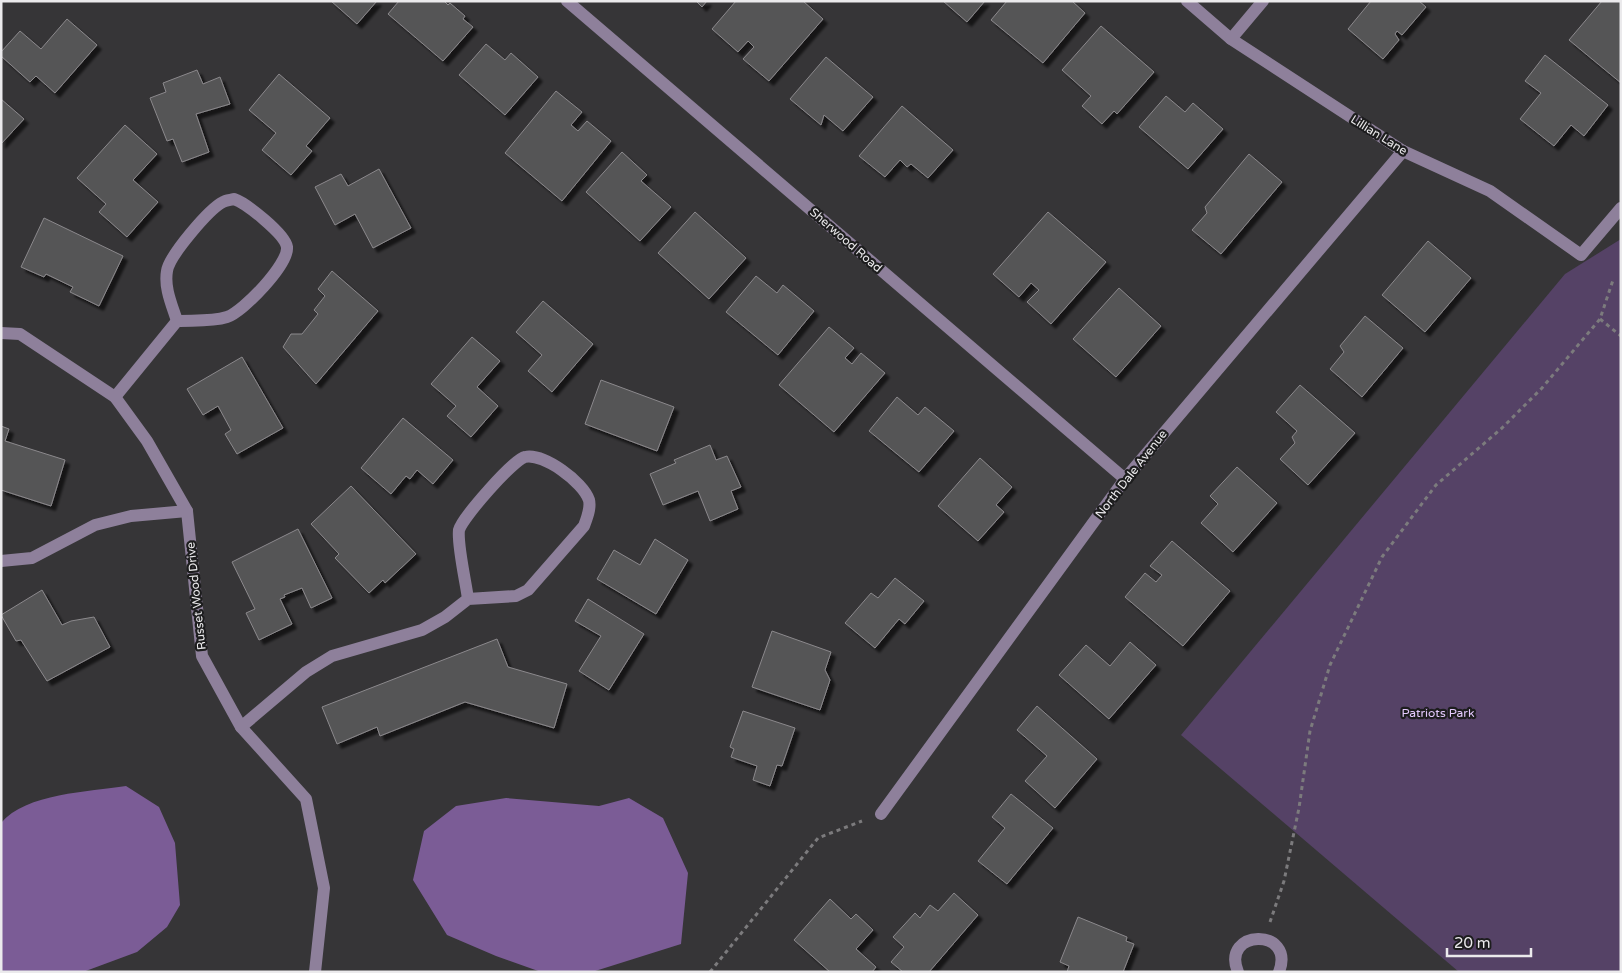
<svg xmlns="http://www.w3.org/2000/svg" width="1622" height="973" viewBox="0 0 1622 973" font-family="'Varela Round',sans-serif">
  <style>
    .green { fill: #554266 }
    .water { fill: #7b5c96 }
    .building { fill: #555456; stroke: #8b898c; filter: url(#shadow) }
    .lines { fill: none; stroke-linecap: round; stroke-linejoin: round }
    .path { stroke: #7c7b7d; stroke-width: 3; stroke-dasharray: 4 4; stroke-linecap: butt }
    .minor { stroke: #8e809b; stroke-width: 12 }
    .labels { text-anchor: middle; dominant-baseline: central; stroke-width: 4.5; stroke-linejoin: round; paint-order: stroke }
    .street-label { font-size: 12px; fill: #ebeaec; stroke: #1d1d1e }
    .park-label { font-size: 12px; fill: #e4c9fd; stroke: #1d1d1e }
  </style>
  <defs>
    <filter id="shadow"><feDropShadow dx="4.5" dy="4.5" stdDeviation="1" flood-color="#0009"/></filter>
  </defs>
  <rect width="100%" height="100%" fill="#363537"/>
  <path class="green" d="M1621,239V972H1459L1181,735L1565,274Z"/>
  <g class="water">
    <path d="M126,786L159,807L175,843L180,905L167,927L137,952L83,972H1V823C26,793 89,792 126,786Z"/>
    <path d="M506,798L599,806L629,798L663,818L688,873L681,944L592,972H541L496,956L447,935L413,880L424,831L456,806Z"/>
  </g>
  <g class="building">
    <path d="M331,1H377L357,24Z"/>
    <path d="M399,1H444L448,5L450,3L465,16L463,19L473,27L443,61L388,14Z"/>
    <path d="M696,1H707L702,7Z"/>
    <path d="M736,1H803L823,19L769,81L743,59L754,47L748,41L738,52L712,29Z"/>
    <path d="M943,1H985L967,22Z"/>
    <path d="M1007,1H1072L1085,13L1043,63L991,20Z"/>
    <path d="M1371,1H1419L1426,7L1402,35L1397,31L1395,34L1399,40L1383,59L1348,29Z"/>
    <path d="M1602,1H1621V83L1569,40Z"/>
    <path d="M67,19L97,45L55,93L36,76L30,82L1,56V52L20,31L41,49Z"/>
    <path d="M1101,26L1154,72L1117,114L1114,111L1102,124L1082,106L1091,96L1062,70Z"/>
    <path d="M486,44L505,60L511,53L538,77L505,115L459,75Z"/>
    <path d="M1545,55L1608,105L1584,136L1571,125L1554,146L1520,119L1541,93L1525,81Z"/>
    <path d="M826,57L873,97L843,131L824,115L821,125L790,99Z"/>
    <path d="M197,70L203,84L220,77L230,104L196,114L209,152L182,162L173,139L167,141L150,98L166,92L163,83Z"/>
    <path d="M279,74L330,118L306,146L312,151L291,175L262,150L276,133L249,110Z"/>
    <path d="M556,91L582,112L571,125L578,131L587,121L611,141L562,201L505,153Z"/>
    <path d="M1166,96L1185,112L1193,103L1223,129L1188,169L1139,127Z"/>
    <path d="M1,99L24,119L1,144Z"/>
    <path d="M902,106L953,150L928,178L911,164L907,167L900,160L885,177L859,156Z"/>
    <path d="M125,125L157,154L133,180L158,202L127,237L99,212L106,204L77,178Z"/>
    <path d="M622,152L647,175L641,181L671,207L640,241L586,192Z"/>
    <path d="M1249,154L1282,182L1221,254L1192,230L1207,213L1205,207Z"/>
    <path d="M379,169L411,228L373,248L355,214L335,225L315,187L341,174L348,186Z"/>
    <path d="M695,212L746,258L709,299L658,253Z"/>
    <path d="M1048,212L1106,262L1051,324L1027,302L1039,290L1031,283L1019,297L993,274Z"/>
    <path d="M44,218L123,256L99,306L70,292L73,287L46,274L44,277L21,267Z"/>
    <path d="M1428,241L1471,278L1425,332L1382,295Z"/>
    <path d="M332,271L378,311L316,384L283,347L291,334H302L318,314L314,310L325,296L318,289Z"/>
    <path d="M756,276L777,293L783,285L814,311L778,355L726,312Z"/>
    <path d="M1119,288L1161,326L1116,377L1073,339Z"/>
    <path d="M543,301L593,344L552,392L528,371L542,355L516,332Z"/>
    <path d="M1365,316L1403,348L1362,397L1330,369L1344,352L1340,346Z"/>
    <path d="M829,327L854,348L845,358L852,364L861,353L885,373L834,432L779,385Z"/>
    <path d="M472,337L500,361L477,387L498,406L471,437L447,416L456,406L431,384Z"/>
    <path d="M242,357L283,428L237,454L225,434L231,430L218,406L203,415L187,389Z"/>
    <path d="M601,380L674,407L657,451L585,424Z"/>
    <path d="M1300,385L1355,433L1308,485L1280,459L1295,443L1292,437L1297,431L1276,412Z"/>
    <path d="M897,397L918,415L925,407L954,431L919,472L869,431Z"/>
    <path d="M403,418L453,460L433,484L417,470L410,479L406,476L391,494L361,468Z"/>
    <path d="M1,426L9,429L5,441L65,460L51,506L1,490Z"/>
    <path d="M710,445L716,460L727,456L741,487L731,491L738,509L710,521L698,491L663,505L650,474L676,463L674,460Z"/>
    <path d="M980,458L1012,487L996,505L1004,512L978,541L938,506Z"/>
    <path d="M1237,467L1277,503L1233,552L1201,523L1218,504L1210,496Z"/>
    <path d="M351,486L416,554L385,583L383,580L369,593L335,558L339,554L311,524Z"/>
    <path d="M298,529L332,598L311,608L302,588L284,595L285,597L280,599L292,624L259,640L246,613L255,609L232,562Z"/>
    <path d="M655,539L688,560L656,614L597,579L614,550L640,565Z"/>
    <path d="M1172,541L1230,591L1183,646L1125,597L1145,573L1156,582L1162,575L1150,566Z"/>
    <path d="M895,578L924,601L905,624L899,619L875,648L845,623L871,593L878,598Z"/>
    <path d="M42,590L62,625L71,621L94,617L110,647L47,681L21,640L16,641L1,615Z"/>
    <path d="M588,599L644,634L609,690L579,671L601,636L575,621Z"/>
    <path d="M772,631L831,652L825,670L830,680L820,710L752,687Z"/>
    <path d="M497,639L508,667L567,684L554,728L465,702L380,736L377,727L337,744L322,707Z"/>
    <path d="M1130,642L1156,665L1109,719L1059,675L1086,645L1110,666Z"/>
    <path d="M1037,706L1097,759L1055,808L1025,781L1047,756L1017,730Z"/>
    <path d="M743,711L795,728L782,766L777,765L770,786L753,780L757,766L731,757L734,749L730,747Z"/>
    <path d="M1011,794L1053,828L1007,884L978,861L1005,828L992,817Z"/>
    <path d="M954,893L978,915L929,972H903L891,962L904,947L893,937L915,913L920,918L930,905L938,911Z"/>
    <path d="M830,899L851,919L856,914L873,930L856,949L876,967L872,972H830L794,940Z"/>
    <path d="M1078,917L1127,937L1126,941L1134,944L1123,972H1067L1069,966L1060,962Z"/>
  </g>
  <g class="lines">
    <g class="path">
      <path d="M1600,319L1621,336"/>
      <path d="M1270,922L1284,881L1299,808L1310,731L1330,665L1382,557L1436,485L1502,428L1542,388L1600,319L1613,280"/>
      <path d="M710,972L818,838L862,821"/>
    </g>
    <g class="minor">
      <path d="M567,1L1125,479"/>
      <path d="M1187,1L1231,39L1403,151L1490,191L1581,255L1621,208"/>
      <path d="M1231,39L1263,1"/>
      <path d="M234,199C246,203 285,234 287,247C289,264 243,312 227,317C211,322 193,320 177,321C172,305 164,288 167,271C169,256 209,209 223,202C226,200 231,200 234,199Z"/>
      <path d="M1,333L20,334L115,397L147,441L187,511L202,656L241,727L306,799L324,888L315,972"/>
      <path d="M115,397L177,321"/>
      <path d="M1,561L32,558L95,525L131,516L187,511"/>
      <path d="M241,727L306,672L332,656L422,630L445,617L468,599L516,596L528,590L584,526C587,518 591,508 589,500C583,482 544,453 525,457C514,459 462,518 459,530C457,544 466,583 468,599"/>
      <path d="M881,814L1125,479L1403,151"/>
      <path d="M1238,972C1220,929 1296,927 1279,972"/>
    </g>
  </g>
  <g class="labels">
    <g class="street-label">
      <text transform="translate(1379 135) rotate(32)">Lillian Lane</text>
      <text transform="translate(846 240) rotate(41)">Sherwood Road</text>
      <text transform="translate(1131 474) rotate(-52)">North Dale Avenue</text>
      <text transform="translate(196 596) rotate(-96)">Russet Wood Drive</text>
    </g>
    <g class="park-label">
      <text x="1438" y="713">Patriots Park</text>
    </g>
  </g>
  <rect width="1622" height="973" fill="none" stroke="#ebeaec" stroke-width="5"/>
  <path d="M1447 948v8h84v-8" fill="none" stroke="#ebeaec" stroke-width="2.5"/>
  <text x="1454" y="948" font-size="15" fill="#ebeaec" stroke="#1d1d1e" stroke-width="4" paint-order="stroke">20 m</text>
</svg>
